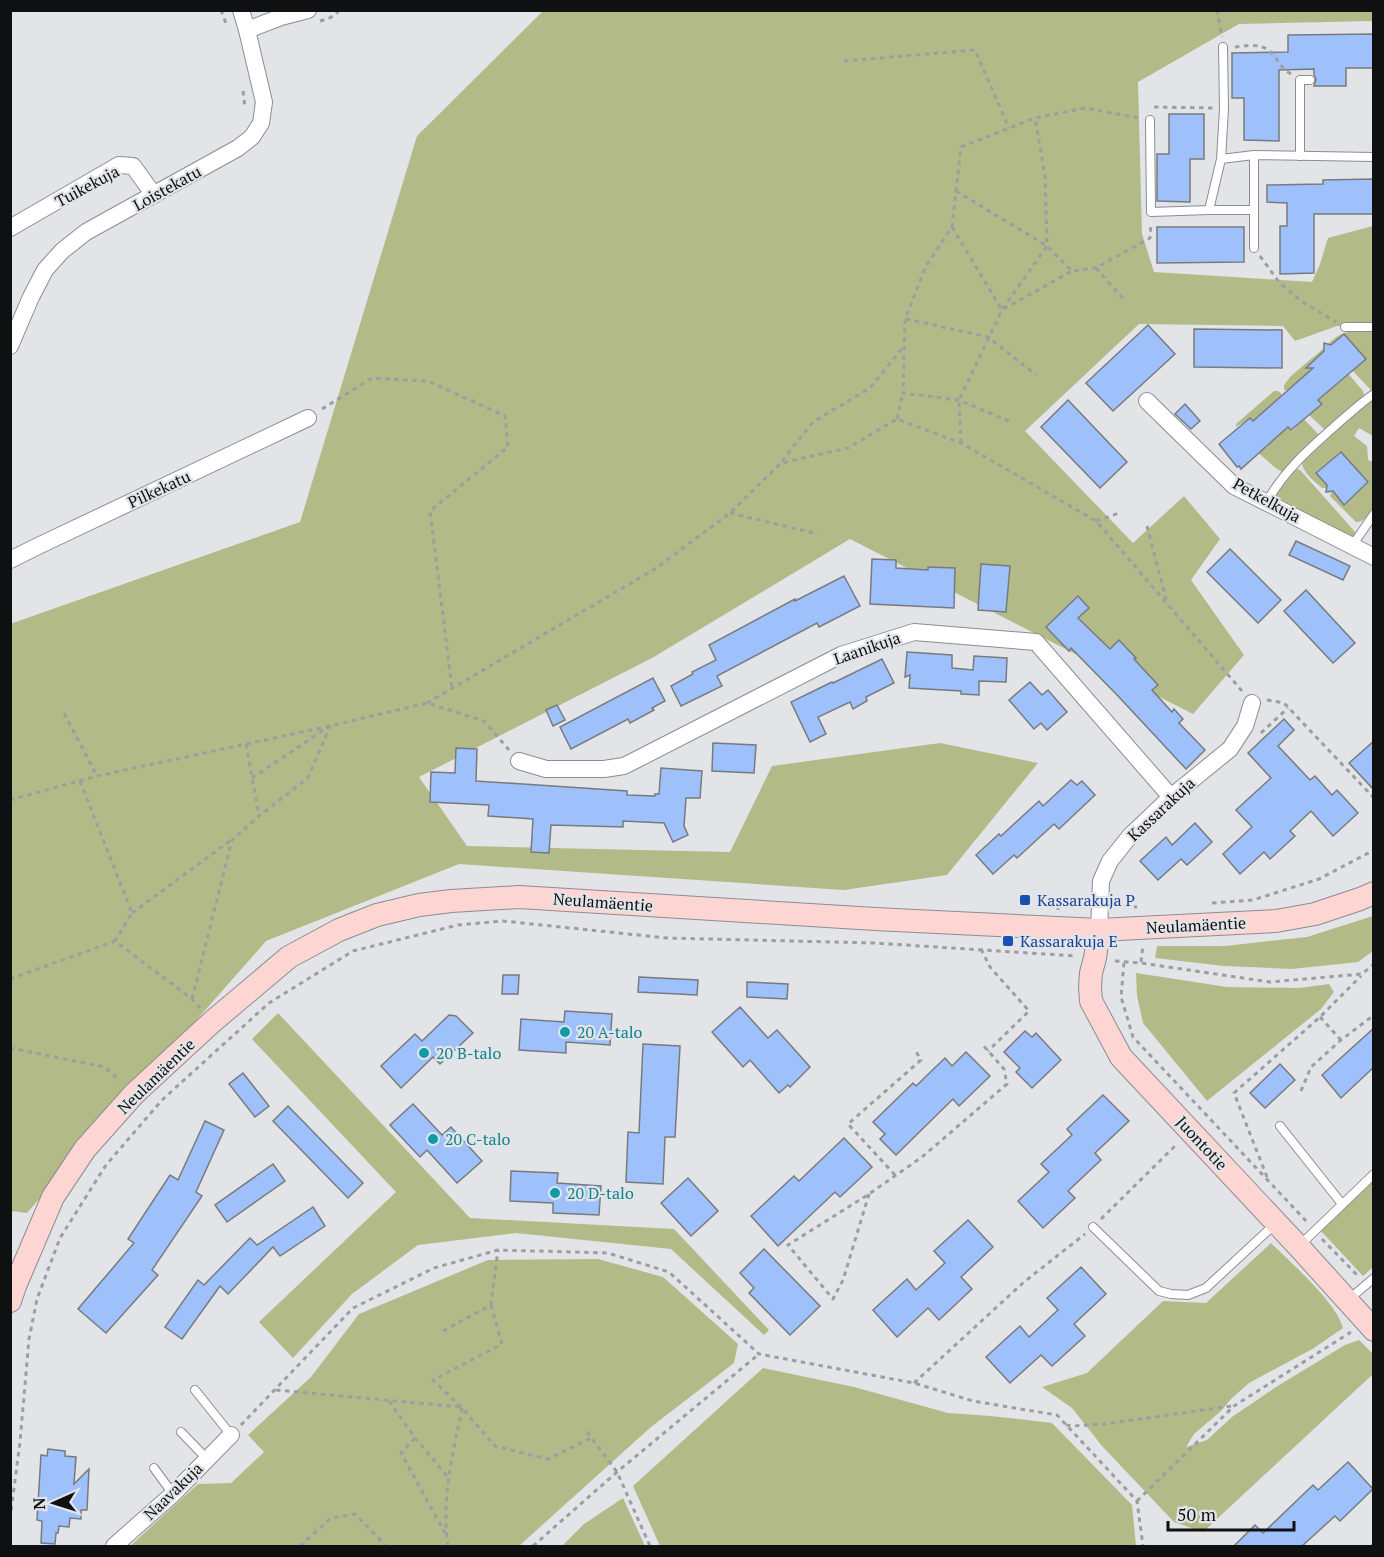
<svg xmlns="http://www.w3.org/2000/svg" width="1384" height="1557" viewBox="0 0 1384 1557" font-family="'PT Serif',serif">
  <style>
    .green { fill: #b2bb88 }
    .building { fill: #9ec1fb; stroke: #787a7e; stroke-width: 1.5 }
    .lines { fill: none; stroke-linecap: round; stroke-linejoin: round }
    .lane-casing { stroke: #8b8d91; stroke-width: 10 }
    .street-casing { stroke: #8b8d91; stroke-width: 18 }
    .secondary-casing { stroke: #8b8d91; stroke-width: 24 }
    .path { stroke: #9c9ea1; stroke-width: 3; stroke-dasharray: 4.5 4.5; stroke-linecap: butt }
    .lane { stroke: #fff; stroke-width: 8 }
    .street { stroke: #fff; stroke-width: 16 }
    .secondary { stroke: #fdd6d4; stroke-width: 22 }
    .transit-dot { fill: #1a4fb4; stroke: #e2e4e8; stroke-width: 2 }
    .culture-dot { fill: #0f9aa8; stroke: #e2e4e8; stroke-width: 2 }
    .labels { text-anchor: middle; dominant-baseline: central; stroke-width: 4.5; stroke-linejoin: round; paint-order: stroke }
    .street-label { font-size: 16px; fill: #0f1012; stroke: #e2e4e8 }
    .transit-label { font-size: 16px; fill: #164399; stroke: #e2e4e8; text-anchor: start }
    .culture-label { font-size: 16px; fill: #0d838f; stroke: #e2e4e8; text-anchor: start }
  </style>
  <rect width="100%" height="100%" fill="#e2e4e8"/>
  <g class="green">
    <path d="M543,11H1373V21L1239,24L1138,82L1142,234L1154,272L1312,282L1320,264L1328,238L1373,226V325L1337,326L1295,341L1283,326L1139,324L1025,431L1133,543L1184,496L1220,539L1191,580L1244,655L1193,714L850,539L652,658L419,777L467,846L730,852L772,766L940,743L1038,763L947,875L844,890L459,864L266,941L27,1213L11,1211L10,624L300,522L417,136Z"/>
    <path d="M1373,330V390H1371L1350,368L1363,355L1344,335L1331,345L1328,344C1343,329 1353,331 1373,330Z"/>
    <path d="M1324,348L1335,385L1341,381L1346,371L1363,391L1364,395L1335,422L1324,429L1307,413L1313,407L1316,409L1322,405L1300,380L1288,390H1284V385L1291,376Z"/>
    <path d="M1274,391H1278L1281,393V396L1269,408L1288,428L1292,431L1297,426L1295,423L1302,417L1319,435L1283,472L1277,469L1256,451L1263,445L1266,448L1271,442L1250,418L1236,427V424Z"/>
    <path d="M1373,399V436L1359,428L1354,436L1367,446L1368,460L1373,462C1373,472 1376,498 1373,507C1372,515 1363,522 1356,522L1330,496L1331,493L1333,491L1345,504L1366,485L1368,482L1363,476L1360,478L1340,452L1316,472L1327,485V488H1322C1315,482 1303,473 1302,463L1335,432Z"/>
    <path d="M1298,469L1301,471L1349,525L1356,533L1355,536L1352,537L1276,497V494L1293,470Z"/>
    <path d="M1373,916V951L1358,962L1292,969L1224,966L1155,958L1157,946H1225L1307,937Z"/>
    <path d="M1136,973L1227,987L1299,988L1329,984L1334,992L1321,1009L1207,1101L1143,1023L1137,996Z"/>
    <path d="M278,1013L470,1218L674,1229L769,1330L764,1335L671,1249L516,1233L418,1245L352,1294L293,1358L259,1322L396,1192L252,1039Z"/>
    <path d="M1373,1180V1267L1363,1276L1321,1231Z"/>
    <path d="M1271,1243C1291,1263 1337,1303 1343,1328L1314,1348L1249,1383L1232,1398L1221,1411L1194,1434L1186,1447L1207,1440L1232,1417L1276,1387L1345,1345L1359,1340L1373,1354V1374L1203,1532L1174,1522L1102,1446L1072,1408L1042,1387L1087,1373L1163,1301L1206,1303Z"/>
    <path d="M598,1259L663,1277L738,1344L734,1363L651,1427L519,1546H130L198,1484L231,1483L264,1452L248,1435L311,1377L359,1314L488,1260Z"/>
    <path d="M763,1368L854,1387L948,1413L991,1416L1052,1423L1132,1505L1136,1546H660L633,1486Z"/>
    <path d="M623,1498L645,1546H562L584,1524Z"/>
  </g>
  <g class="building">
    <path d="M1374,34V68H1346V86H1314L1316,79L1314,75V69L1279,70V141L1244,140V98H1232V53L1288,52V35Z"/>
    <path d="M1169,114H1204V159H1190V202L1157,201V154H1169Z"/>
    <path d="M1374,179V214H1314V273L1280,274V226H1287V203L1267,202V185L1323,184V180Z"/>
    <path d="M1157,227H1244V262L1157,263Z"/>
    <path d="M1148,325L1175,354L1113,411L1086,383Z"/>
    <path d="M1194,329L1282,330V368L1194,367Z"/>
    <path d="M1344,334L1366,359L1318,400L1322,404L1291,430L1288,427L1241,469L1239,466L1237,467L1219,444L1250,418L1253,421L1313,368H1306L1324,351V343L1331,345Z"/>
    <path d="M1068,400L1127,462L1100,488L1041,427Z"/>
    <path d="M1185,404L1200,421L1191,429L1175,414Z"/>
    <path d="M1341,452L1368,482L1344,505L1333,491L1326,492L1327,485L1316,473Z"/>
    <path d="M1296,541L1350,566L1343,580L1289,555Z"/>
    <path d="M1230,549L1281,600L1258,623L1207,572Z"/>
    <path d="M872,559L896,560V568L928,570V567L955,568L954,608L870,604Z"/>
    <path d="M981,564L1010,566L1006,612L978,610Z"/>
    <path d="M844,576L860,606L819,627L817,623L717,676L722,686L681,706L671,686L693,674L692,672L716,660L709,645L795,599V601Z"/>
    <path d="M1306,590L1355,643L1333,663L1284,611Z"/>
    <path d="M1078,596L1089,608L1078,618L1110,649L1119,640L1136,658L1134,659L1158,685L1152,690L1172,712L1174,709L1183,719L1179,723L1205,750L1186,769L1118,696L1071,648L1069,651L1046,627Z"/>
    <path d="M907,652L952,655V668L973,670L974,656L1007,658L1006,682L979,681V695L961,694V691L909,688L910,675L905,677Z"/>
    <path d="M882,659L894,683L866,697L867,701L853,709L850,702L818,717L826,734L810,742L791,702L832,682L833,683Z"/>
    <path d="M653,678L665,701L652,708L654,710L630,723L628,719L571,749L560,727Z"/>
    <path d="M1030,682L1042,695L1048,690L1067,712L1047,730L1041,723L1034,729L1009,700Z"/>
    <path d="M557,705L565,720L553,726L546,710Z"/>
    <path d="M1284,719L1294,730L1278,746L1310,780L1315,776L1332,795L1337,790L1358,813L1333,836L1311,811L1290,831L1295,836L1270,859L1264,852L1240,874L1223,854L1252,827L1236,810L1271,778L1248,753Z"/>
    <path d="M1374,741V790L1349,763Z"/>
    <path d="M713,743L756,745L754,773L712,771Z"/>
    <path d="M456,748L477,749L476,781L627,791V795L655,796V794H659L661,768L702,771L700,798H686L684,826L688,835L673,842L664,823L623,821V827L551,825L549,853L531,852L533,819L488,816L489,805L430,802L431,772L455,773Z"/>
    <path d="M1071,780L1077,785L1082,781L1095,795L1059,829L1054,824L1017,858L1014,855L993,874L976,855L999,834L1001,836L1039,801L1043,806Z"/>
    <path d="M1195,823L1212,842L1187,865L1181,859L1158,880L1140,861L1166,837L1172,845Z"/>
    <path d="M503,975H519L518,994H502Z"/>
    <path d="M639,977L698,980L697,995L638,992Z"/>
    <path d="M747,982L788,984L787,999L747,997Z"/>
    <path d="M740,1007L768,1038L777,1030L810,1067L790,1087L788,1085L779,1093L750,1060L743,1067L712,1032Z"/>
    <path d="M565,1011L612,1014L610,1045L566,1042V1053L519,1050L521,1019L564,1022Z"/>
    <path d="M449,1015L456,1016L473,1033L440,1064L433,1057L401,1088L381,1066L415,1034L422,1041Z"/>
    <path d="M1374,1028V1067L1341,1098L1322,1075Z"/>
    <path d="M1025,1031L1032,1037L1036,1033L1061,1060L1032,1088L1016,1072L1020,1068L1004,1052Z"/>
    <path d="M643,1044L680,1046L675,1137H665L663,1184L626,1182L628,1132L639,1133Z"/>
    <path d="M966,1052L990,1076L959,1106L953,1099L896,1155L880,1139L885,1134L873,1122L913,1083L916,1086L945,1058L952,1066Z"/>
    <path d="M1280,1064L1295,1080L1265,1108L1250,1093Z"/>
    <path d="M243,1073L269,1106L255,1117L229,1084Z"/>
    <path d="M1103,1095L1129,1121L1095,1153L1101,1160L1068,1191L1075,1198L1043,1228L1018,1201L1049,1172L1041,1164L1072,1135L1067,1129Z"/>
    <path d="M413,1104L442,1135L451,1127L482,1161L457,1183L427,1150L420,1157L390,1125Z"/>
    <path d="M288,1106L363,1183L348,1198L273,1121Z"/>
    <path d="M205,1121L224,1130L196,1192L202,1196L152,1270L158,1275L106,1333L78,1309L134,1243L128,1239L170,1175L178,1180Z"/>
    <path d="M844,1138L872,1167L840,1197L835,1192L778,1246L751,1216L794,1176L799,1181Z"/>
    <path d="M273,1164L285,1181L227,1222L215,1205Z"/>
    <path d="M511,1171L558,1173L557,1183L601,1186L599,1215L553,1213V1203L510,1201Z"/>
    <path d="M688,1178L718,1211L691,1236L661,1203Z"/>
    <path d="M313,1207L325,1226L280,1256L273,1247L228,1294L220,1286L182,1339L165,1327L198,1280L204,1285L250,1238L257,1245Z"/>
    <path d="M968,1220L993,1247L961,1277L972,1289L939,1320L928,1308L897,1337L873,1310L907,1279L916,1290L945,1263L934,1251Z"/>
    <path d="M764,1249L820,1306L790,1335L749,1293L754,1288L740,1273Z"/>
    <path d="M1081,1267L1106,1294L1074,1324L1085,1336L1052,1366L1041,1355L1010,1383L986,1357L1020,1326L1029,1337L1058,1310L1047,1298Z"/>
    <path d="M48,1449L65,1451V1456L76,1457L74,1484L89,1469L87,1510H81V1519L70,1518L69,1527L59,1526L58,1533H56L55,1544L41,1543L42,1521L37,1520L41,1455L47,1456Z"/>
    <path d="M1348,1462L1373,1489L1340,1521L1335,1516L1302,1546H1234L1255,1525L1263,1533L1313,1485L1318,1490Z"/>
  </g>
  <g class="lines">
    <defs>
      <g id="lane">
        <path d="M1150,120L1151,212L1209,210L1221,159L1254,155L1374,157"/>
        <path d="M1254,155V248"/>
        <path d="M1300,156V80H1310"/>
        <path d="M1221,159L1224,109L1223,47"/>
        <path d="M1209,210H1254"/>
        <path d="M1345,327H1374"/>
        <path d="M1267,502C1284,469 1317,442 1344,418C1354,410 1363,401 1374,394"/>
        <path d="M1352,546L1374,514"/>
        <path d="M1280,1126L1342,1204"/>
        <path d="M1093,1227L1159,1291L1171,1294L1188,1295L1206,1288L1276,1223"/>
        <path d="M1299,1246L1374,1174"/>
        <path d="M1348,1300L1374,1278"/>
        <path d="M195,1390L231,1435"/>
        <path d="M181,1432L207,1459"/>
        <path d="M154,1468L173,1494"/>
      </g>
      <g id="street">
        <path d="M247,30L281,17L308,10"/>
        <path d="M10,228L119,165L133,166L154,195"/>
        <path d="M10,346L31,297L45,270L62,251L86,232L238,148L252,137L261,123L264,102L247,30L241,10"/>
        <path d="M1147,401L1234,486L1374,557"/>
        <path d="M10,560L36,547L308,418"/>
        <path d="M519,761L546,769H604L624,766L841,655L914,632L1036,642L1171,797"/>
        <path d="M1099,930L1101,881L1110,861L1130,836L1171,797L1230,749L1245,726L1252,703"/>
        <path d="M114,1546L173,1494L231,1435"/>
      </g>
      <g id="secondary">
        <path d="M1099,930L1095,958L1091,973L1090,987L1091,1001L1121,1057L1299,1247L1374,1330"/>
        <path d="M10,1301L15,1286L53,1197L85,1149L134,1094L212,1022L289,957L339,930L377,915L419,905L451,901L519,897L875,919L1099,930L1276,921L1315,914L1360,899L1374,893"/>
      </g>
    </defs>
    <use href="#lane" class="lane-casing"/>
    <use href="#street" class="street-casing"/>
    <use href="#secondary" class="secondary-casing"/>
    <g class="path">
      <path d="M221,10L227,26"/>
      <path d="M1217,10L1222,37"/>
      <path d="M320,21C327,19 335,17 339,10"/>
      <path d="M1235,47C1245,46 1259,43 1268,50C1277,55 1278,67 1291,74"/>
      <path d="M844,61L975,50L1009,128"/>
      <path d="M243,91L245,108"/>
      <path d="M1154,107L1213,108"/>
      <path d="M956,191L1047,246L1072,271L1096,268L1150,238L1151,223"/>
      <path d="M952,227L1002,310L1072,271"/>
      <path d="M1260,256L1279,282L1301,301L1336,322"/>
      <path d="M1096,268L1126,302"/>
      <path d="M906,319L988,337L1036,375"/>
      <path d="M322,409L372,378L428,381L505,416L508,447L430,511L452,688"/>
      <path d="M897,419L903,393"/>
      <path d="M1009,421L959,400L903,393L905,319L926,266L952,227L961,147L1035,118L1085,108L1139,118"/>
      <path d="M961,443L959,400L1002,310L1047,246L1045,175L1035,118"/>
      <path d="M782,461L813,422L870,388L904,346"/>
      <path d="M730,513L818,534"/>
      <path d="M1096,521L1119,513"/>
      <path d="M1147,526L1167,603"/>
      <path d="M1267,700L1284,703L1374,798"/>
      <path d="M427,703L655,569L730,513L781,463L848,448L897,419L961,443L1096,521L1242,691"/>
      <path d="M64,713L97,776"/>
      <path d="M1261,733L1288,708"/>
      <path d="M246,744L259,816"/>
      <path d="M252,778L328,727"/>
      <path d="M80,781L132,913L115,941"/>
      <path d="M10,800L97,776L330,726L427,703L484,721L509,750"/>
      <path d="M1212,903L1253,900L1319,879L1374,850"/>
      <path d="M1116,906L1137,907"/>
      <path d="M1058,910L1059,902L1086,904"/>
      <path d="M132,913L230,841"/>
      <path d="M981,949L990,967L1029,1011L988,1051"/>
      <path d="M1115,961L1141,963L1270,982L1362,974L1374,964"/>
      <path d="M1141,962L1143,945"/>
      <path d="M1124,963L1121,997L1133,1037L1308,1223"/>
      <path d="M10,979L115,941L192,999L201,1009"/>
      <path d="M192,999L232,840L259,816L308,778L330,726"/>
      <path d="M1320,1017L1341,1040"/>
      <path d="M10,1048L105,1067L120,1081"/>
      <path d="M1301,1091L1311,1067L1341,1040L1374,1015"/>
      <path d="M895,1175L848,1124L921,1060L914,1048"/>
      <path d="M1267,1177L1234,1093L1320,1017L1361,976"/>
      <path d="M869,1194L843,1280L833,1299L788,1245L869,1194L922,1157L1007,1084L1004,1069L982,1044"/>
      <path d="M1101,1219L1177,1144"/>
      <path d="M1322,1239L1357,1275"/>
      <path d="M491,1305L502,1344L433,1380L462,1408L495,1446L548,1459L591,1438"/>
      <path d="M443,1331L491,1305L498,1250"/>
      <path d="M914,1383L1024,1282L1085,1234"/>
      <path d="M276,1390L460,1407"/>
      <path d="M389,1401L415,1438L448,1477"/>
      <path d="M241,1425L353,1308L434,1268L498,1250L608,1253L669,1272L759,1354L914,1383L973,1401L1057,1415L1137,1501L1143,1546"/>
      <path d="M1066,1425L1073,1426L1104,1424L1232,1406"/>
      <path d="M587,1432L617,1472L650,1546"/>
      <path d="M415,1438L401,1453L445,1533"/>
      <path d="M1137,1501L1234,1406L1351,1332"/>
      <path d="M10,1519L20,1442L29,1339L37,1299L60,1238L106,1165L162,1100L269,1003L353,951L458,925L503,921L667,938L874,943L1076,956"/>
      <path d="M300,1546L331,1518L355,1514L383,1543L385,1546"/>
      <path d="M448,1546C441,1500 453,1453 462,1408"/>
      <path d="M533,1546L617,1472L759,1354"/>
      <path d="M1371,1546L1374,1545"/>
    </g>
    <use href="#lane" class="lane"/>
    <use href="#street" class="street"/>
    <use href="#secondary" class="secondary"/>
  </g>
  <g class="transit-dot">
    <rect x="1019" y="894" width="12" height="12" rx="3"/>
    <rect x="1002" y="935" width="12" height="12" rx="3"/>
  </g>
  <g class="culture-dot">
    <circle cx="565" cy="1032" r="6"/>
    <circle cx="424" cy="1053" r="6"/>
    <circle cx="433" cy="1139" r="6"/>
    <circle cx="555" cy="1193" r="6"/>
  </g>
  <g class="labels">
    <g class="street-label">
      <text transform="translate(87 186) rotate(-28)">Tuikekuja</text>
      <text transform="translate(167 188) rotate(-29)">Loistekatu</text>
      <text transform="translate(159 489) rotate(-25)">Pilkekatu</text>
      <text transform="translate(1267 500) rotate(29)">Petkelkuja</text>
      <text transform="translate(867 648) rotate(-19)">Laanikuja</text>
      <text transform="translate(1161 809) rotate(-43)">Kassarakuja</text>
      <text transform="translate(603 902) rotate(4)">Neulamäentie</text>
      <text transform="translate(1196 925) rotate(-3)">Neulamäentie</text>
      <text transform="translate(156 1076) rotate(-44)">Neulamäentie</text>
      <text transform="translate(1202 1143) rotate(47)">Juontotie</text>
      <text transform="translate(173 1491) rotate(-44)">Naavakuja</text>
    </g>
    <g class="transit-label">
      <text x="1037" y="900">Kassarakuja P</text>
      <text x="1020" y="941">Kassarakuja E</text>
    </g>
    <g class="culture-label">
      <text x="577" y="1032">20 A-talo</text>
      <text x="436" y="1053">20 B-talo</text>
      <text x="445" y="1139">20 C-talo</text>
      <text x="567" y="1193">20 D-talo</text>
    </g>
  </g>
  <rect width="1384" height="1557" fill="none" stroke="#0f1012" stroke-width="24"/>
  <g transform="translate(54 1503) rotate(267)" stroke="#e2e4e8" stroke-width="4.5" paint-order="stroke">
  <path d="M0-4.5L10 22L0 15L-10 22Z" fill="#0f1012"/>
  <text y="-9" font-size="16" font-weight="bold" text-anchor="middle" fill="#0f1012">N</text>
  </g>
  <path d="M1168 1521v9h126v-9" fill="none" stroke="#0f1012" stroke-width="3"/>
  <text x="1177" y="1521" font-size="18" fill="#0f1012" stroke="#e2e4e8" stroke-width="4.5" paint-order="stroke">50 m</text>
</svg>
